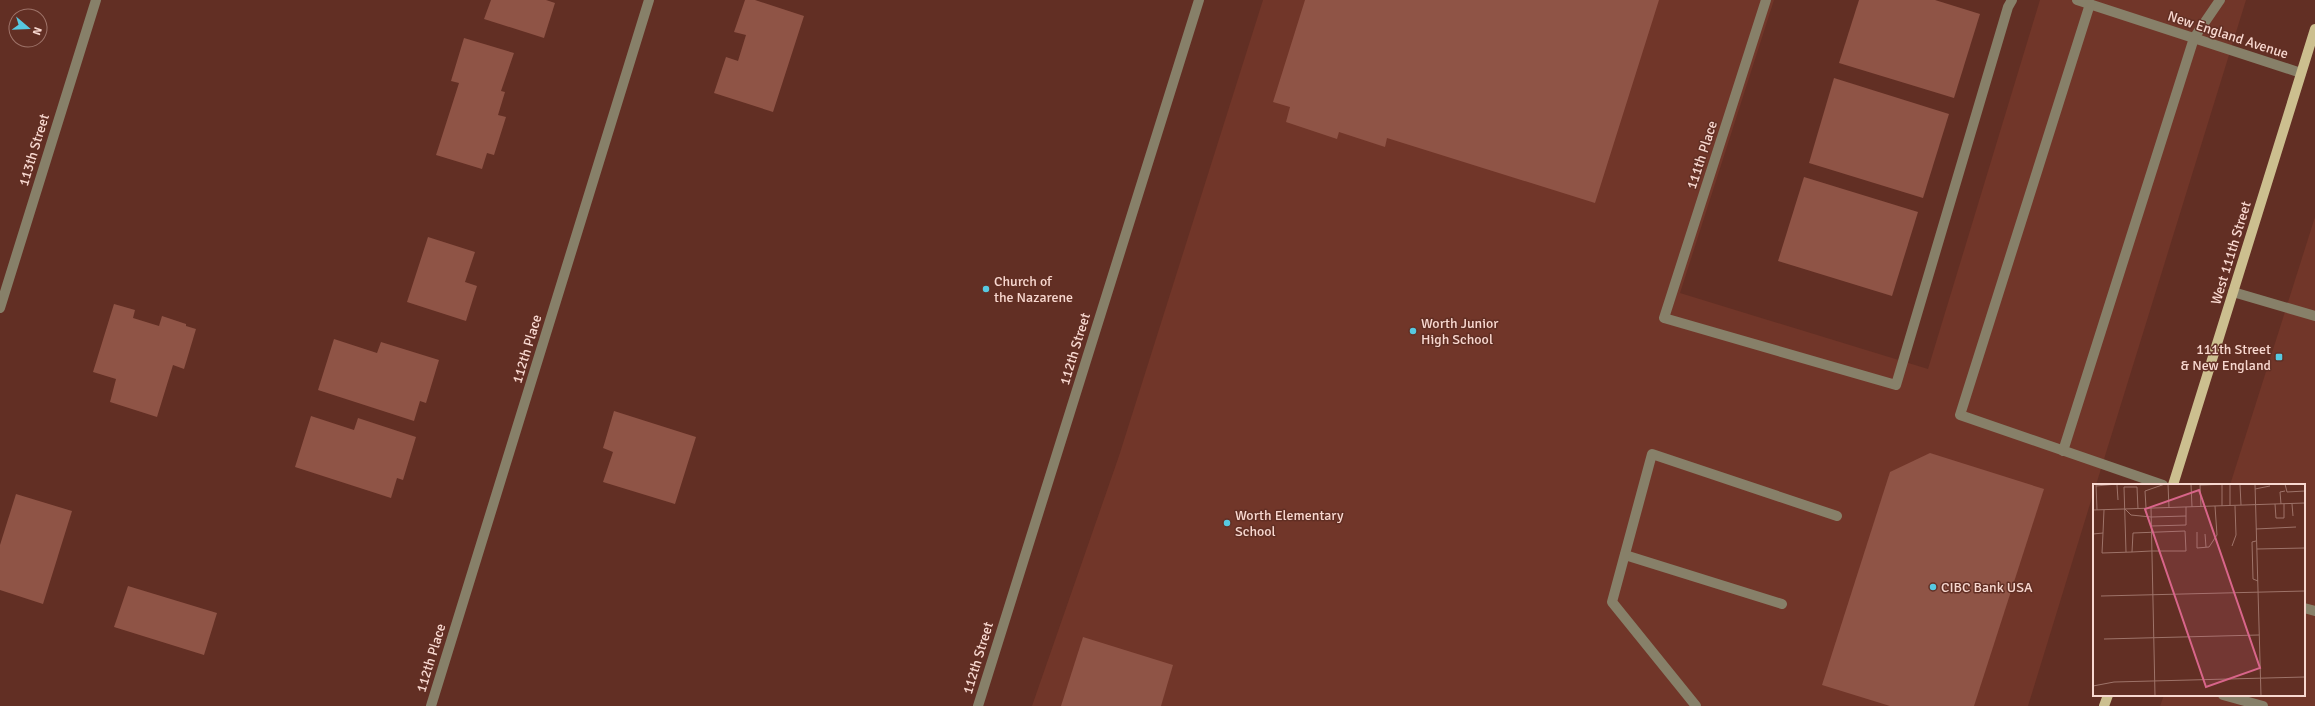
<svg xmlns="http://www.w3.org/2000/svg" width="2315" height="706" viewBox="0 0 2315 706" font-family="Signika,sans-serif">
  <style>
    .built { fill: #713629 }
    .building { fill: #8f5446 }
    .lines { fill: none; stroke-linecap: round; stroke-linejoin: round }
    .minor { stroke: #878069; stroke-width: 10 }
    .major { stroke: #ccbf8f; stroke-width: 10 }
    .poi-dot { fill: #57c9e1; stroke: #622f24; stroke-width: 1.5 }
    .labels { text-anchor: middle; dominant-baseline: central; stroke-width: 3; stroke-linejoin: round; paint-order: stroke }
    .street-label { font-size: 14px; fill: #f8d8d0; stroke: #622f24 }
    .poi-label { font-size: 14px; fill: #f8d8d0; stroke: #622f24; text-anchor: start }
    .inset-road { fill: none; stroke: #9e7369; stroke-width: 1 }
    .view { fill: #d8658a; fill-opacity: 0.15; stroke: #d8658a; stroke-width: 2 }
    .inset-edge { fill: none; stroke: #f8d8d0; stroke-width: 2 }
  </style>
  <rect width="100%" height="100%" fill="#622f24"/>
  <g class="built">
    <path d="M1263,0H1774L1680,293L1928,369L2040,0H2246L2096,485H2094V491L2028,706H1032L1119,456Z"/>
    <path d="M2315,217V706H2160L2164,695H2304V485H2230Z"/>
  </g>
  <g class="building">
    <path d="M491,0H546L555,3L544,38L484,19Z"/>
    <path d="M745,0H755L804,16L773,112L714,93L726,57L738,61L746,35L734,32Z"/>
    <path d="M1305,0H1659L1595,203L1387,138L1385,147L1339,132L1337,139L1286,122L1290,107L1273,102Z"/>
    <path d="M1859,0H1935L1980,14L1954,98L1839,63Z"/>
    <path d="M464,38L514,53L501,91L505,92L498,115L506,117L494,155L487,153L482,169L436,155L459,83L451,81Z"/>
    <path d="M1834,78L1949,114L1923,198L1809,163Z"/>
    <path d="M1804,177L1918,212L1892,296L1778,261Z"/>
    <path d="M428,237L475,252L465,282L477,286L466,321L407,302Z"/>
    <path d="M114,304L135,310L133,318L159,326L162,316L186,324V326L196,329L184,369L173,365L157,417L110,402L116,379L93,372Z"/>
    <path d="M334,339L377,353L381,342L439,360L426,403L420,401L414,421L318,390Z"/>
    <path d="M614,411L696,437L675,504L603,482L613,452L603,448Z"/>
    <path d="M311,416L354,430L358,418L416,437L403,480L397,478L391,498L295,467Z"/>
    <path d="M1930,453L2044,489L1974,706H1890L1822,685L1890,472Z"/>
    <path d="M16,494L72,511L43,604L0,590V545Z"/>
    <path d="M128,586L217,613L204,655L114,627Z"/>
    <path d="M1083,637L1173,665L1161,706H1061Z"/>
  </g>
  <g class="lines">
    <g class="minor">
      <path d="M1766,0L1664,318L1896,385L2008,7L2012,0"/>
      <path d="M2077,0L2301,73"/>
      <path d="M2090,4L1960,415L2163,485"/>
      <path d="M2233,292L2315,316"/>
      <path d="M0,308L96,0"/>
      <path d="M2063,451L2194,38L2220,0"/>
      <path d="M1625,555L1782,604"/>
      <path d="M2304,608L2315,611"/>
      <path d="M2223,695L2263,706"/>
      <path d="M431,706L649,0"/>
      <path d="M978,706L1199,0"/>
      <path d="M1696,706L1612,602L1652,454L1837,516"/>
    </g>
    <g class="major">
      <path d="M2173,485L2315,29"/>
      <path d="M2104,706L2108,695"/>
    </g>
  </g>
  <g class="poi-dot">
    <circle cx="986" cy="289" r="4"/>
    <circle cx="1413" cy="331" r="4"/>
    <rect x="2275" y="353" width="8" height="8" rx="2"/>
    <circle cx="1227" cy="523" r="4"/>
    <circle cx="1933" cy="587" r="4"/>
  </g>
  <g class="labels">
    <g class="street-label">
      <text transform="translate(2228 35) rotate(18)">New England Avenue</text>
      <text transform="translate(34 150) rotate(-73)">113th Street</text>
      <text transform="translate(1702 155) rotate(-72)">111th Place</text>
      <text transform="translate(2231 253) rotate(-73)">West 111th Street</text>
      <text transform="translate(527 349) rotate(-73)">112th Place</text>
      <text transform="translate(1075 349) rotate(-73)">112th Street</text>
      <text transform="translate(431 658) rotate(-73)">112th Place</text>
      <text transform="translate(978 658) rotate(-73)">112th Street</text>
    </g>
    <g class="poi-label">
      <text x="994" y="281">Church of<tspan x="994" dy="16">the Nazarene</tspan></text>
      <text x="1421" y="323">Worth Junior<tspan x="1421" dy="16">High School</tspan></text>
      <text x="2271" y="349" text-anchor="end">111th Street<tspan x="2271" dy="16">&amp; New England</tspan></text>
      <text x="1235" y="515">Worth Elementary<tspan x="1235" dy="16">School</tspan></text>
      <text x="1941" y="587">CIBC Bank USA</text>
    </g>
  </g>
  <g transform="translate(2093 484)">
    <rect width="212" height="212" fill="#622f24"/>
    <path class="inset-road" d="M3,0L4,26M75,0L76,24M98,0L99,23M162,0L168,212M192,0L194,8L212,7M24,1L25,16M147,1L148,21M3,2L24,0M162,5L177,2M182,20L183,34H191V20M188,20L187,8L192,7M199,20L200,32M129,22V1M108,23L107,1L137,0V22M53,24L52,7L72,0M58,24L62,212M32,25L38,31L58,33L93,32M0,26L212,19M58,42L93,41V23M163,45L203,43M104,48V64L116,63L124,51L122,22M10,49L9,69L39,68L58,67H93L92,47L40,49L39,68M0,50L10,49L11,26M112,50L113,63M163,57L159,58L160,95L165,97M139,62L143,51L142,22M164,65L212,64M33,68L31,3H44L45,25M8,112L212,107M11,155L166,151M0,202L21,198L212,193"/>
    <path class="view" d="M106,6L167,184L113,203L52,25Z"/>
    <rect width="212" height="212" class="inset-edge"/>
  </g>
  <g transform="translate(28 28) rotate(109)"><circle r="19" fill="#622f24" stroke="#9e7369"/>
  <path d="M0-3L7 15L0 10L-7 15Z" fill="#57c9e1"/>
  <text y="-6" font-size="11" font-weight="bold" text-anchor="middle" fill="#f8d8d0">N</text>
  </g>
</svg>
